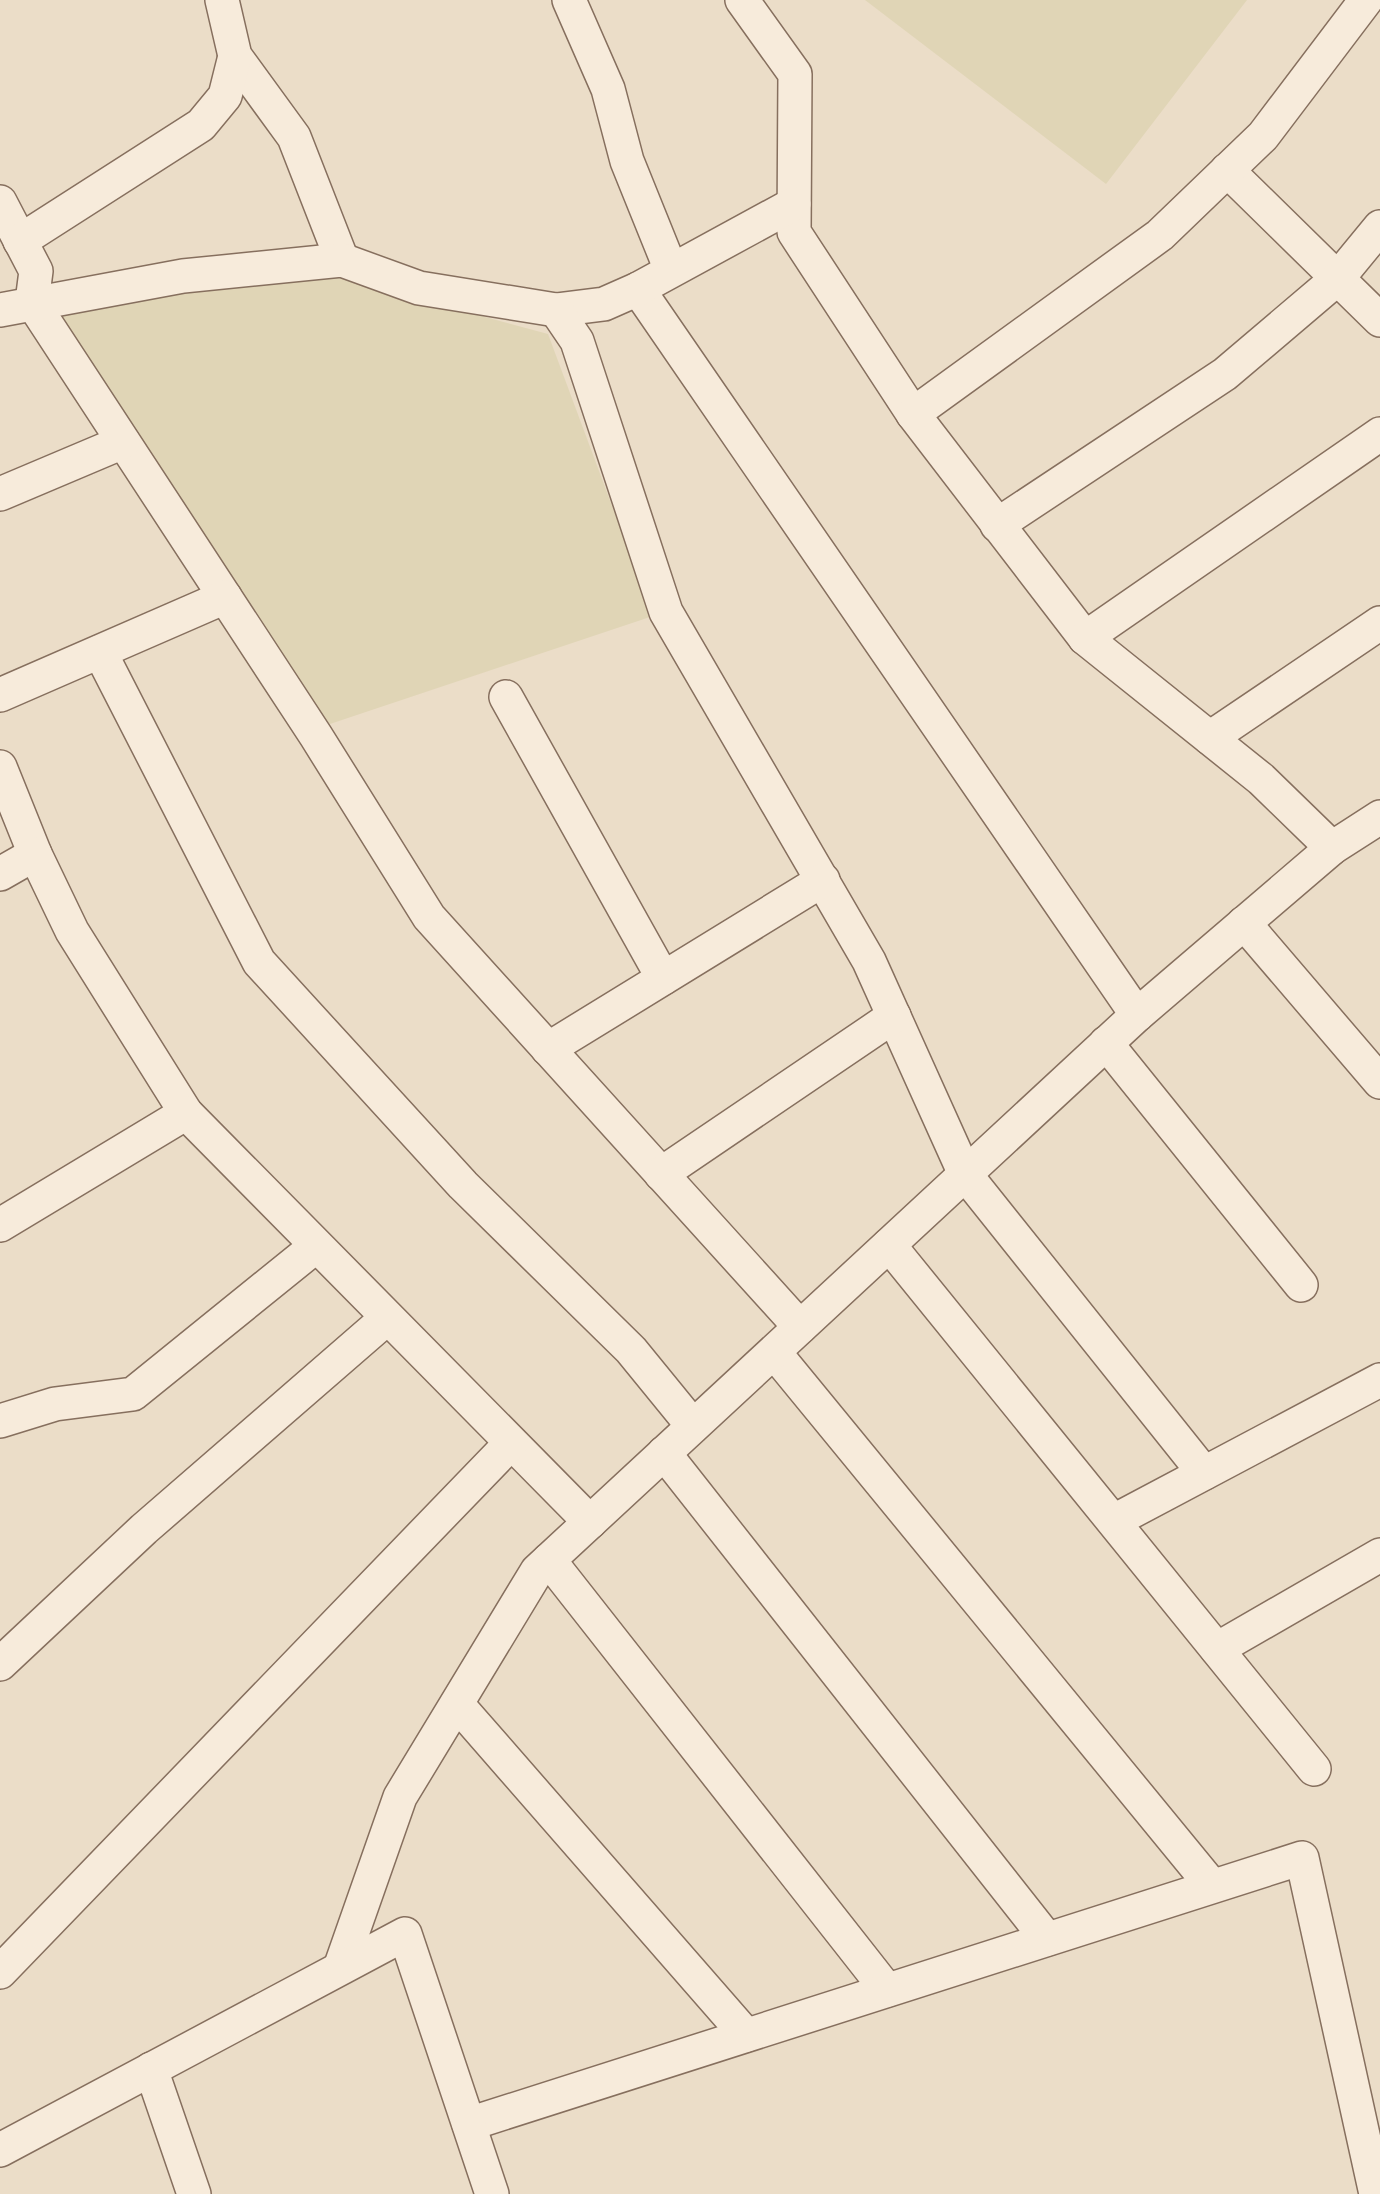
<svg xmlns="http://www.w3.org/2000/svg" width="1380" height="2194" viewBox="0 0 1380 2194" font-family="Merriweather,serif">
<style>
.farmland{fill:#e0d5b6}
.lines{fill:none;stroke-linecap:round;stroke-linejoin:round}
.minor-casing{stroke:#866f5e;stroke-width:36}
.minor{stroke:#f7ebdb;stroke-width:33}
</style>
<rect width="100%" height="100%" fill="#ebddc8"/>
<g class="farmland">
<polygon points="865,0 1247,0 1106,184"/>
<polygon points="315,271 548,334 653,616 321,727 53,317 157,290"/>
</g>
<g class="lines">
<defs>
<g id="minor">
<polyline points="222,0 235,56 294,137 342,260"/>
<polyline points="569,0 608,89 627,161 671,270"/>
<polyline points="742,0 795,74 794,232 913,414 1085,638 1261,779 1332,848"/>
<polyline points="1227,170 1380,320"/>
<polyline points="0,202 36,271 32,302 316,736 429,917 800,1327"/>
<polyline points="20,241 201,125 225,96 235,56"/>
<polyline points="638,289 1137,1015"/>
<polyline points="0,310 183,276 342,260 419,288 556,310 604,304 638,289 794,204"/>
<polyline points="556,310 577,341 666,612 869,961 965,1174 1204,1473"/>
<polyline points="913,414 1160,235 1263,136 1366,0"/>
<polyline points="0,494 123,442"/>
<polyline points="997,525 1225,374 1338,278 1380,227"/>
<polyline points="1085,638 1380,434"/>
<polyline points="100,652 259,962 463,1185 631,1350 693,1426"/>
<polyline points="0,695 225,597"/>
<polyline points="506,697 663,978"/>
<polyline points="1210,738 1380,623"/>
<polyline points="0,767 35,854 72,931 186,1113 590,1522"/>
<polyline points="0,874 35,854"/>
<polyline points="1244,923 1380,1082"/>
<polyline points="1106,1043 1301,1285"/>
<polyline points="548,1049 823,880"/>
<polyline points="661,1174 894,1016"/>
<polyline points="0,1225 186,1113"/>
<polyline points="889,1245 1314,1769"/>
<polyline points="774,1352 1212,1886"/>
<polyline points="0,1421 55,1404 133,1394 316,1246"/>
<polyline points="664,1453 1047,1939"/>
<polyline points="1114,1521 1380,1380"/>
<polyline points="549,1560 887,1990"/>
<polyline points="1217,1649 1380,1555"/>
<polyline points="0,1664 144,1529 387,1318"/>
<polyline points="457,1704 746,2035"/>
<polyline points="340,1968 400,1797 537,1571 1137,1015 1332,848 1380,817"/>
<polyline points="0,1972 511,1443"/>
<polyline points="151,2069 194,2194"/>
<polyline points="469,2124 1302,1858 1376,2194"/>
<polyline points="0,2150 405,1934 492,2194"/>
</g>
</defs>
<use href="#minor" class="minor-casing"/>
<use href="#minor" class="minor"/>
</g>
</svg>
